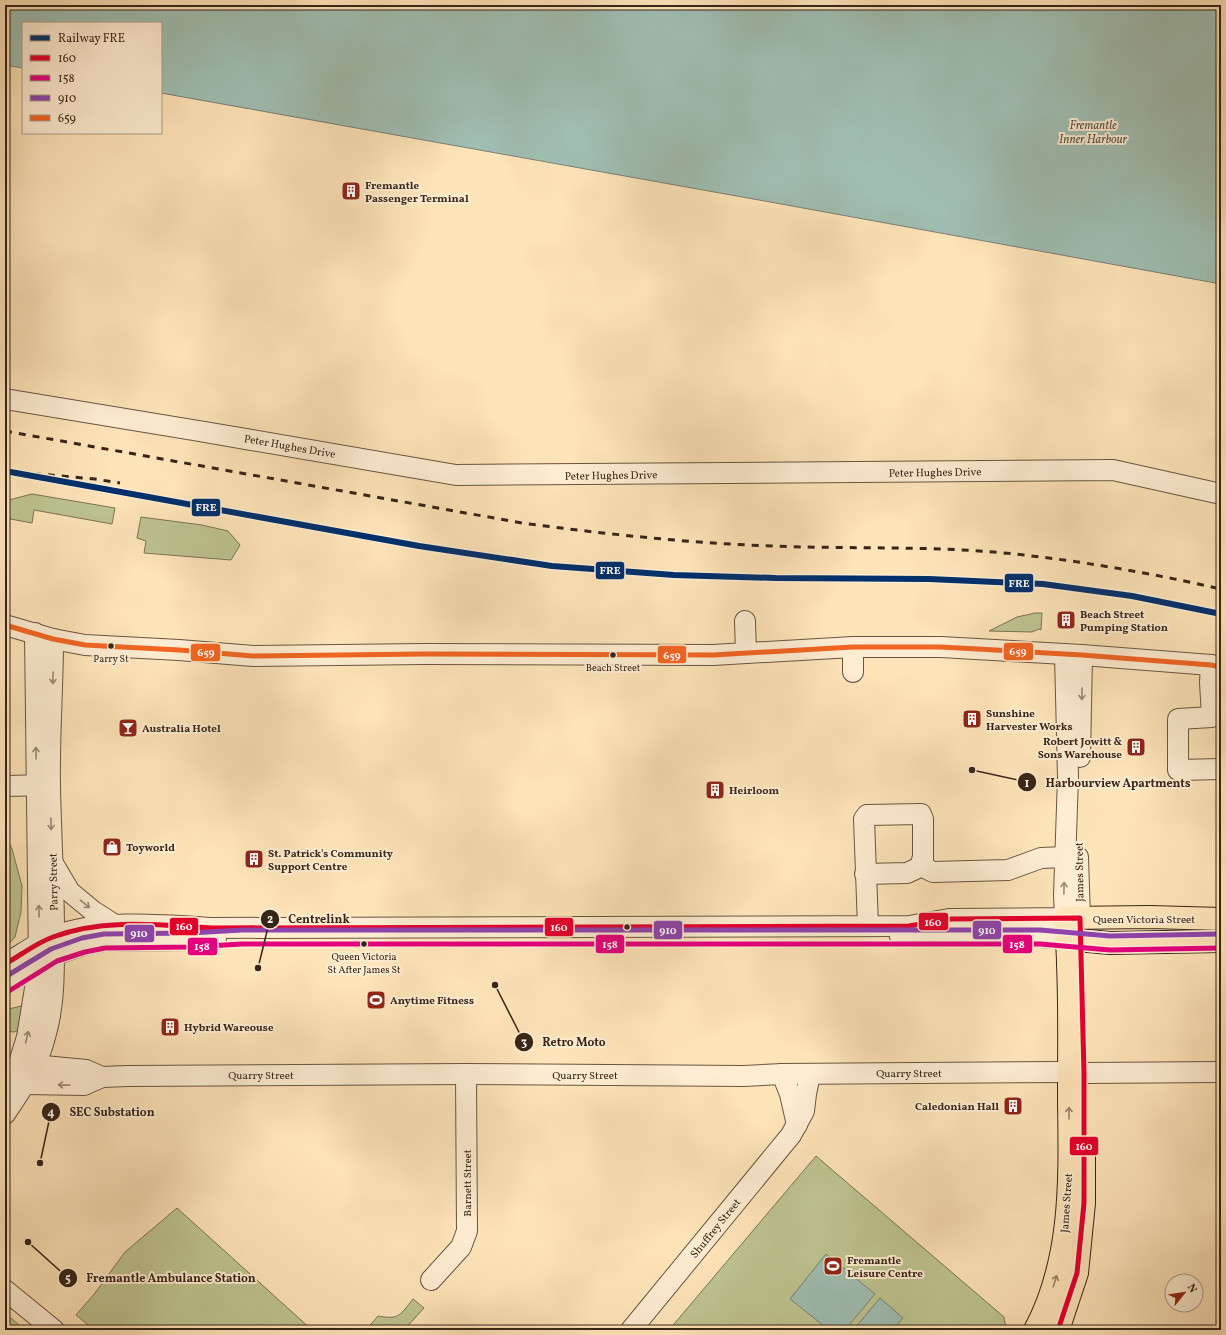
<svg xmlns="http://www.w3.org/2000/svg" width="1226" height="1335" viewBox="0 0 1226 1335" font-family="Vollkorn,serif">
<style>
.green{fill:#bec490;stroke:#7a7454}
.water{fill:#a0beb2;stroke:#768174}
.lines{fill:none;stroke-linecap:round;stroke-linejoin:round}
.minor-casing{stroke:#695540;stroke-width:22}
.major-casing{stroke:#372518;stroke-width:24}
.minor{stroke:#feedd2;stroke-width:20}
.major{stroke:#fee4b9;stroke-width:22}
.rail{stroke:#372518;stroke-width:3;stroke-dasharray:7 7;stroke-linecap:butt}
.bus-1-casing{stroke:#feedd2;stroke-width:8}
.bus-2-casing{stroke:#feedd2;stroke-width:8}
.bus-3-casing{stroke:#feedd2;stroke-width:8}
.bus-4-casing{stroke:#feedd2;stroke-width:8}
.bus-1{stroke:#e4002b;stroke-width:5}
.bus-2{stroke:#e5007d;stroke-width:5}
.bus-3{stroke:#8e44ad;stroke-width:5}
.bus-4{stroke:#f26522;stroke-width:5}
.rail-1-casing{stroke:#feedd2;stroke-width:9}
.rail-1{stroke:#002f6c;stroke-width:6}
.oneway{stroke:#9a8975}
.oneway2{stroke:#9a8468}
.bus-dot{fill:#372518;stroke:#feedd2;stroke-width:1.5}
.labels{text-anchor:middle;stroke-width:4;stroke-linejoin:round;paint-order:stroke}
.bus-label{font-size:10px;fill:#372518;stroke:#feedd2}
.poi-label{font-size:11px;font-weight:bold;fill:#372518;stroke:#feedd2;text-anchor:start}
.street-label{font-size:11px;fill:#372518;stroke:#feedd2}
.water-label{font-size:12px;font-style:italic;fill:#565346;stroke:#feedd2}
.leader{fill:none;stroke:#372518;stroke-width:1.5}
.callout-dot{fill:#372518;stroke:#feedd2;stroke-width:1.5}
.mark-label{font-size:12px;text-anchor:middle;font-weight:bold;fill:#fff}
.callout-label{font-size:12px;text-anchor:middle;font-weight:bold;fill:#372518;stroke:#feedd2;stroke-width:4;stroke-linejoin:round;paint-order:stroke}
.line-badge{stroke:#feedd2;stroke-width:1.5}
.badge-label{font-size:11px;text-anchor:middle;font-weight:bold;fill:#fff}
</style>
<rect width="100%" height="100%" fill="#fee4b9"/>
<filter id="stains"><feTurbulence type="fractalNoise" baseFrequency=".005" numOctaves="4"/><feColorMatrix values="0 0 0 0 .2 0 0 0 0 .09 0 0 0 0 .02 0 0 0 .5 -.17"/></filter>
<radialGradient id="worn" r=".72"><stop offset=".6" stop-color="#630" stop-opacity="0"/><stop offset="1" stop-color="#630" stop-opacity=".3"/></radialGradient>
<g class="green">
<polygon points="32,494 115,508 112,524 34,510 32,523 5,518 5,501"/>
<polygon points="141,517 202,525 228,531 240,545 231,560 144,553 146,541 137,538"/>
<polygon points="1035,613 1042,613 1041,630 1039,629 1032,632 989,631 1017,617"/>
<polygon points="5,834 12,849 22,886 21,912 15,937 5,948"/>
<polygon points="21,1006 26,1011 19,1030 14,1032 5,1031 5,1010"/>
<polygon points="816,1156 1004,1317 1006,1330 669,1330"/>
<polygon points="177,1208 312,1330 94,1330 76,1315 95,1293 125,1252"/>
<path d="M413 1299 424 1308 404 1330H366L378 1316C400 1320 400 1315 413 1299Z"/>
<polygon points="5,1313 25,1330 5,1330"/>
</g>
<g class="water">
<polygon points="5,5 1221,5 1221,284 759,200 161,93 161,23 23,23 23,68 5,65"/>
<polygon points="826,1254 875,1294 845,1330 829,1330 790,1299"/>
<polygon points="880,1298 903,1318 892,1330 857,1330 855,1328"/>
</g>
<g class="lines">
<defs>
<g id="minor">
<polyline points="5,399 199,431 456,475 1113,470 1221,494"/>
<polyline points="745,621 746,653"/>
<polyline points="5,625 53,639 85,645 179,650 253,656 424,654 713,655 853,647 941,647 1082,655 1211,665 1221,667"/>
<polyline points="853,647 853,672"/>
<polyline points="1211,665 1210,682 1212,717 1178,719 1178,770 1221,769"/>
<polyline points="1080,757 1082,655"/>
<polyline points="5,786 50,785"/>
<polyline points="1078,857 1080,918"/>
<polyline points="54,865 70,892 93,911 115,925"/>
<polyline points="865,874 907,873 920,867 922,860"/>
<polyline points="868,926 864,819 867,815 921,814 923,819 923,863 927,869 933,872 1008,870 1041,858 1065,857"/>
<polyline points="900,937 1040,937 1066,939"/>
<path d="M5 964C21 955 38 942 55 936 101 919 164 925 212 928L909 926 949 919 1065 918 1064 895 1068 777 1065 654"/>
<polyline points="5,985 54,955 83,945 104,941 190,940 216,939"/>
<polyline points="23,1064 86,1070 102,1077"/>
<polyline points="1084,1073 1221,1072"/>
<polyline points="782,1074 790,1094 797,1125"/>
<polyline points="7,1081 25,1084 84,1085 102,1077 128,1076 466,1074 744,1076 782,1074 1069,1072"/>
<polyline points="5,1085 19,1063 27,1037 39,964 35,633"/>
<path d="M5 1114C22 1089 38 1065 45 1037 55 1004 54 968 54 934 54 885 51 836 50 787 49 737 53 688 53 639"/>
<polyline points="431,1280 461,1247 467,1231 466,1074"/>
<polyline points="5,1290 54,1330"/>
<polyline points="631,1330 791,1135 804,1111 806,1094 810,1074"/>
</g>
<g id="major">
<polyline points="1066,939 1110,943 1221,941"/>
<path d="M1035 1330C1073 1259 1070 1177 1069 1100 1069 1054 1070 1009 1068 964 1068 948 1066 933 1065 918L1150 917 1221 919"/>
<polyline points="1058,1330 1077,1273 1084,1203 1084,1147"/>
</g>
</defs>
<use href="#minor" class="minor-casing"/>
<use href="#major" class="major-casing"/>
<use href="#minor" class="minor"/>
<use href="#major" class="major"/>
<g class="rail">
<path d="M5 431 522 523C605 534 688 543 772 546 846 549 920 546 994 552 1071 559 1146 572 1221 589"/>
<polyline points="6,471 95,479 120,483"/>
</g>
<defs>
<path id="bus-1" d="M5 964C21 955 36 943 53 937 103 918 160 925 212 928L909 926 949 919 1080 918 1084 1073V1203L1077 1273 1058 1330"/>
<polyline id="bus-2" points="9,991 57,961 85,952 105,948 190,947 242,944 1040,944 1110,950 1221,948"/>
<polyline id="bus-3" points="5,977 51,949 82,938 104,934 190,933 242,930 1040,930 1110,936 1221,934"/>
<polyline id="bus-4" points="5,625 53,639 85,645 179,650 253,656 424,654 713,655 853,647 941,647 1082,655 1211,665 1221,667"/>
</defs>
<use href="#bus-1" class="bus-1-casing"/>
<use href="#bus-2" class="bus-2-casing"/>
<use href="#bus-3" class="bus-3-casing"/>
<use href="#bus-4" class="bus-4-casing"/>
<use href="#bus-1" class="bus-1"/>
<use href="#bus-2" class="bus-2"/>
<use href="#bus-3" class="bus-3"/>
<use href="#bus-4" class="bus-4"/>
<defs>
<polyline id="rail-1" points="5,471 419,546 552,566 674,575 776,578 929,579 1043,584 1132,596 1221,614"/>
</defs>
<use href="#rail-1" class="rail-1-casing"/>
<use href="#rail-1" class="rail-1"/>
</g>
<defs><path id="oneway-shaft" d="M-6 0H5M1.5-3L5.5 0L1.5 3" fill="none" stroke-width="1.6" stroke-linecap="round" stroke-linejoin="round"/></defs>
<g class="oneway">
<use href="#oneway-shaft" transform="translate(53 678) rotate(91)"/>
<use href="#oneway-shaft" transform="translate(1082 694) rotate(91)"/>
<use href="#oneway-shaft" transform="translate(36 753) rotate(-91)"/>
<use href="#oneway-shaft" transform="translate(51 824) rotate(88)"/>
<use href="#oneway-shaft" transform="translate(1064 888) rotate(-89)"/>
<use href="#oneway-shaft" transform="translate(85 904) rotate(39)"/>
<use href="#oneway-shaft" transform="translate(39 911) rotate(-91)"/>
<use href="#oneway-shaft" transform="translate(27 1037) rotate(-76)"/>
<use href="#oneway-shaft" transform="translate(64 1085) rotate(-179)"/>
</g>
<g class="oneway2">
<use href="#oneway-shaft" transform="translate(1069 1113) rotate(-90)"/>
<use href="#oneway-shaft" transform="translate(1055 1281) rotate(-73)"/>
</g>
<defs>
<symbol id="building-square" viewBox="-11 -11 22 22"><rect x="-9" y="-9" width="18" height="18" rx="4" fill="#8f2418" stroke="#feedd2"/><path d="M-4-6H4V6H1V3H-1V6H-4ZM-2.5-4.3h1.7v1.8h-1.7ZM.8-4.3h1.7v1.8H.8ZM-2.5-1h1.7V.8h-1.7ZM.8-1h1.7V.8H.8Z" fill="#fff"/></symbol>
<symbol id="bar-square" viewBox="-11 -11 22 22"><rect x="-9" y="-9" width="18" height="18" rx="4" fill="#8f2418" stroke="#feedd2"/><path d="M-6-5H6L.8 .8V4.5H3.5V6h-7V4.5H-.8V.8Z" fill="#fff"/></symbol>
<symbol id="shop-square" viewBox="-11 -11 22 22"><rect x="-9" y="-9" width="18" height="18" rx="4" fill="#8f2418" stroke="#feedd2"/><path d="M-5-2.5h2.3a2.7 3.5 0 0 1 5.4 0H5L5.5 6h-11ZM-1.5-2.5h3a1.5 2.3 0 0 0-3 0Z" fill="#fff"/></symbol>
<symbol id="stadium-square" viewBox="-11 -11 22 22"><rect x="-9" y="-9" width="18" height="18" rx="4" fill="#8f2418" stroke="#feedd2"/><path d="M0-5a6.5 5 0 1 0 0 10a6.5 5 0 1 0 0-10ZM-3.5-1.8h7v3.6h-7Z" fill="#fff"/></symbol>
</defs>
<g fill-rule="evenodd">
<use href="#building-square" x="340" y="180" width="22" height="22"/>
<use href="#building-square" x="1055" y="609" width="22" height="22"/>
<use href="#building-square" x="961" y="708" width="22" height="22"/>
<use href="#bar-square" x="117" y="717" width="22" height="22"/>
<use href="#building-square" x="1125" y="736" width="22" height="22"/>
<use href="#building-square" x="704" y="779" width="22" height="22"/>
<use href="#shop-square" x="101" y="836" width="22" height="22"/>
<use href="#building-square" x="243" y="848" width="22" height="22"/>
<use href="#stadium-square" x="365" y="989" width="22" height="22"/>
<use href="#building-square" x="159" y="1016" width="22" height="22"/>
<use href="#building-square" x="1002" y="1095" width="22" height="22"/>
<use href="#stadium-square" x="822" y="1255" width="22" height="22"/>
</g>
<g class="bus-dot">
<circle cx="111" cy="646" r="3.5"/>
<circle cx="613" cy="655" r="3.5"/>
<circle cx="627" cy="927" r="3.5"/>
<circle cx="364" cy="944" r="3.5"/>
</g>
<g class="labels">
<g class="bus-label">
<text x="111" y="662">Parry St</text>
<text x="613" y="671">Beach Street</text>
<text x="364" y="960">Queen Victoria<tspan x="364" dy="13">St After James St</tspan></text>
</g>
<g class="poi-label">
<text x="365" y="189">Fremantle<tspan x="365" dy="13">Passenger Terminal</tspan></text>
<text x="1080" y="618">Beach Street<tspan x="1080" dy="13">Pumping Station</tspan></text>
<text x="986" y="717">Sunshine<tspan x="986" dy="13">Harvester Works</tspan></text>
<text x="142" y="732">Australia Hotel</text>
<text x="1122" y="745" text-anchor="end">Robert Jowitt &amp;<tspan x="1122" dy="13">Sons Warehouse</tspan></text>
<text x="729" y="794">Heirloom</text>
<text x="126" y="851">Toyworld</text>
<text x="268" y="857">St. Patrick's Community<tspan x="268" dy="13">Support Centre</tspan></text>
<text x="390" y="1004">Anytime Fitness</text>
<text x="184" y="1031">Hybrid Wareouse</text>
<text x="999" y="1110" text-anchor="end">Caledonian Hall</text>
<text x="847" y="1264">Fremantle<tspan x="847" dy="13">Leisure Centre</tspan></text>
</g>
<g class="street-label">
<text transform="translate(290 446) rotate(10)" y="4">Peter Hughes Drive</text>
<text transform="translate(935 472) rotate(-1)" y="4">Peter Hughes Drive</text>
<text transform="translate(611 475) rotate(-1)" y="4">Peter Hughes Drive</text>
<text transform="translate(1079 872) rotate(-91)" y="4">James Street</text>
<text transform="translate(53 882) rotate(-91)" y="4">Parry Street</text>
<text x="1144" y="923">Queen Victoria Street</text>
<text x="909" y="1077">Quarry Street</text>
<text x="261" y="1079">Quarry Street</text>
<text x="585" y="1079">Quarry Street</text>
<text transform="translate(467 1183) rotate(-90)" y="4">Barnett Street</text>
<text transform="translate(1066 1203) rotate(-86)" y="4">James Street</text>
<text transform="translate(715 1228) rotate(-51)" y="4">Shuffrey Street</text>
</g>
<g class="water-label">
<text x="1093" y="129">Fremantle<tspan x="1093" dy="14">Inner Harbour</tspan></text>
</g>
</g>
<path class="leader" d="M972 770L1027 782M258 968L270 919M495 985L524 1042M40 1163L51 1112M28 1242L68 1278"/>
<g class="callout-dot">
<circle cx="972" cy="770" r="4"/>
<circle cx="258" cy="968" r="4"/>
<circle cx="495" cy="985" r="4"/>
<circle cx="40" cy="1163" r="4"/>
<circle cx="28" cy="1242" r="4"/>
<circle cx="1027" cy="782" r="10"/>
<circle cx="270" cy="919" r="10"/>
<circle cx="524" cy="1042" r="10"/>
<circle cx="51" cy="1112" r="10"/>
<circle cx="68" cy="1278" r="10"/>
</g>
<g class="mark-label">
<text x="1027" y="787">1</text>
<text x="270" y="923">2</text>
<text x="524" y="1046">3</text>
<text x="51" y="1116">4</text>
<text x="68" y="1282">5</text>
</g>
<g class="callout-label">
<text x="1118" y="787">Harbourview Apartments</text>
<text x="319" y="923">Centrelink</text>
<text x="574" y="1046">Retro Moto</text>
<text x="112" y="1116">SEC Substation</text>
<text x="171" y="1282">Fremantle Ambulance Station</text>
</g>
<g class="line-badge">
<rect x="191" y="498" width="30" height="19" rx="4" fill="#002f6c"/>
<rect x="595" y="561" width="30" height="19" rx="4" fill="#002f6c"/>
<rect x="1004" y="573" width="30" height="20" rx="4" fill="#002f6c"/>
<rect x="1003" y="642" width="31" height="19" rx="4" fill="#f26522"/>
<rect x="190" y="643" width="31" height="19" rx="4" fill="#f26522"/>
<rect x="657" y="645" width="30" height="19" rx="4" fill="#f26522"/>
<rect x="918" y="912" width="31" height="19" rx="4" fill="#e4002b"/>
<rect x="169" y="917" width="30" height="19" rx="4" fill="#e4002b"/>
<rect x="544" y="917" width="30" height="20" rx="4" fill="#e4002b"/>
<rect x="653" y="920" width="30" height="20" rx="4" fill="#8e44ad"/>
<rect x="972" y="920" width="30" height="20" rx="4" fill="#8e44ad"/>
<rect x="124" y="924" width="31" height="19" rx="4" fill="#8e44ad"/>
<rect x="595" y="934" width="30" height="20" rx="4" fill="#e5007d"/>
<rect x="1002" y="934" width="31" height="20" rx="4" fill="#e5007d"/>
<rect x="187" y="937" width="31" height="19" rx="4" fill="#e5007d"/>
<rect x="1069" y="1136" width="30" height="20" rx="4" fill="#e4002b"/>
</g>
<g class="badge-label">
<text x="206" y="511">FRE</text>
<text x="610" y="574">FRE</text>
<text x="1019" y="587">FRE</text>
<text x="1018" y="655">659</text>
<text x="206" y="656">659</text>
<text x="672" y="659">659</text>
<text x="933" y="926">160</text>
<text x="184" y="930">160</text>
<text x="559" y="931">160</text>
<text x="668" y="934">910</text>
<text x="987" y="934">910</text>
<text x="139" y="937">910</text>
<text x="610" y="948">158</text>
<text x="1017" y="948">158</text>
<text x="202" y="950">158</text>
<text x="1084" y="1150">160</text>
</g>
<rect width="1226" height="1335" fill="none" stroke="#fee4b9" stroke-width="20"/>
<rect x="6" y="6" width="1214" height="1323" fill="none" stroke="#372518" stroke-width="2"/>
<rect x="10" y="10" width="1206" height="1315" fill="none" stroke="#372518"/>
<rect x="22" y="22" width="140" height="112" fill="#feedd2" stroke="#ae9d88"/>
<rect x="30" y="35" width="20" height="6" fill="#002f6c" stroke="#ae9d88"/>
<text x="58" y="42" font-size="12" fill="#372518">Railway FRE</text>
<rect x="30" y="55" width="20" height="6" fill="#e4002b" stroke="#ae9d88"/>
<text x="58" y="62" font-size="12" fill="#372518">160</text>
<rect x="30" y="75" width="20" height="6" fill="#e5007d" stroke="#ae9d88"/>
<text x="58" y="82" font-size="12" fill="#372518">158</text>
<rect x="30" y="95" width="20" height="6" fill="#8e44ad" stroke="#ae9d88"/>
<text x="58" y="102" font-size="12" fill="#372518">910</text>
<rect x="30" y="115" width="20" height="6" fill="#f26522" stroke="#ae9d88"/>
<text x="58" y="122" font-size="12" fill="#372518">659</text>
<g transform="translate(1184 1293) rotate(60)"><circle r="19" fill="#feedd2" stroke="#ae9d88"/>
<path d="M0-3L7 15L0 10L-7 15Z" fill="#8f2418"/>
<text y="-6" font-size="11" font-weight="bold" text-anchor="middle" fill="#372518">N</text>
</g>
<rect width="100%" height="100%" filter="url(#stains)"/>
<rect width="100%" height="100%" fill="url(#worn)"/>
</svg>
